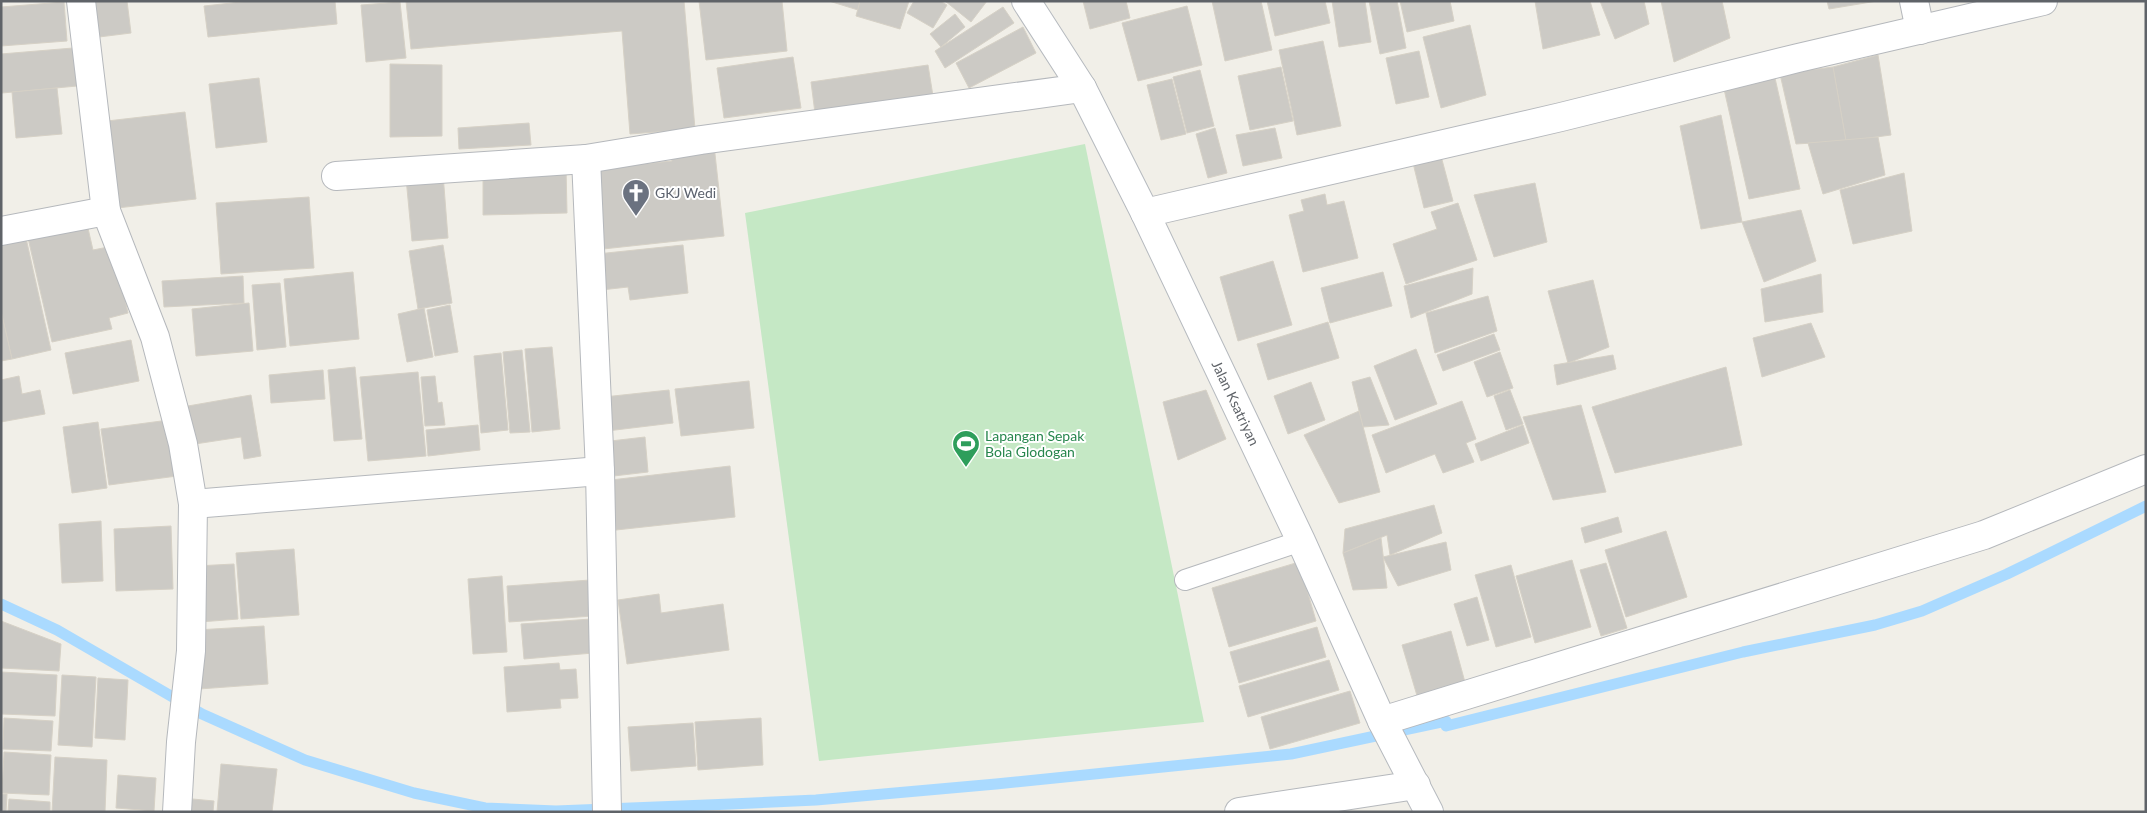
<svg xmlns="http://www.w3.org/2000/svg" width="2147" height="813" viewBox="0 0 2147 813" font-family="Lato,sans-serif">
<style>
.green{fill:#c5e8c5}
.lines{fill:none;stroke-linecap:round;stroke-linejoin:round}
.stream{stroke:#aadaff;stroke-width:11}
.building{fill:#cccac5;stroke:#d6d1c6}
.lane-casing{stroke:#b5b8bc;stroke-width:22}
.street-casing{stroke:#b5b8bc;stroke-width:30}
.secondary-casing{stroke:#b6babf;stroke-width:30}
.lane{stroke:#fff;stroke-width:20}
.street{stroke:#fff;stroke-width:28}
.secondary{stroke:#fff;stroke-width:28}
.labels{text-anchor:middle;stroke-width:4;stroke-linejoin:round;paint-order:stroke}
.worship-label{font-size:14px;fill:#5b616d;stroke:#fff;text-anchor:start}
.street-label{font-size:14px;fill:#5f6368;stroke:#fff}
.leisure-label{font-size:14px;fill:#27864d;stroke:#fff;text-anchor:start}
</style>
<rect width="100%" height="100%" fill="#f1efe8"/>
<polygon class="green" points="1085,144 1204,722 819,761 745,213"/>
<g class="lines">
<g class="stream">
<polyline points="1,604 57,630 202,714 305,760 414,793 485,808 556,811 731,804 816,800 996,784 1291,754 1446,721"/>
<polyline points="1446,726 1743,652 1875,625 1922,611 2007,574 2146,506"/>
</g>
</g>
<g class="building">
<polygon points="87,1 127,1 131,33 91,38"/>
<polygon points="250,1 335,1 337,24 208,37 204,6"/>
<polygon points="406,1 684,1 695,129 630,134 622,31 411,49"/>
<polygon points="699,1 782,1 787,51 706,60"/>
<polygon points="829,1 860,1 858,10"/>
<polygon points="860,1 909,1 900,29 856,16"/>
<polygon points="914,1 940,1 947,5 933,28 907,13"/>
<polygon points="945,1 987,1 971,22"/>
<polygon points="1083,1 1126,1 1130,18 1090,29"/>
<polygon points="1212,1 1261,1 1272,50 1225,61"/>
<polygon points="1267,1 1325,1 1330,23 1275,36"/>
<polygon points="1332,1 1365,1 1371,42 1339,47"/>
<polygon points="1369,1 1397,1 1406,48 1380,54"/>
<polygon points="1400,1 1450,1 1454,21 1407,32"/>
<polygon points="1535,1 1590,1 1600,35 1543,49"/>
<polygon points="1600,1 1644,1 1649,24 1615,39"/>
<polygon points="1661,1 1722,1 1730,38 1674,62"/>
<polygon points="1827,1 1877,1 1829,9"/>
<polygon points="64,2 67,41 1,46 1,7"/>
<polygon points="400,2 406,58 366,62 361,5"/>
<polygon points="1187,6 1202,65 1138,81 1122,23"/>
<polygon points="1003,7 1014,23 945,68 935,51"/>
<polygon points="955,14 965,27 941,47 930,34"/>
<polygon points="1470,25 1486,95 1441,108 1423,37"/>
<polygon points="1023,27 1036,53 969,88 956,63"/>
<polygon points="1323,41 1341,126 1297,135 1279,50"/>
<polygon points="73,48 77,86 2,93 1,54"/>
<polygon points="1419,51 1429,97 1396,104 1386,58"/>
<polygon points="1878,55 1891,135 1846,141 1833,67"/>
<polygon points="793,57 801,108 724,118 717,68"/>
<polygon points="390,64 442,65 442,136 390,137"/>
<polygon points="928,65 933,96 815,113 811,82"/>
<polygon points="1281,67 1293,121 1250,130 1238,76"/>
<polygon points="1833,67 1846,141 1796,144 1780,74"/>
<polygon points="1200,70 1214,126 1187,133 1173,77"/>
<polygon points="259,78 267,142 216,148 209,84"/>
<polygon points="1775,78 1800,189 1749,199 1724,89"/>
<polygon points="1172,79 1186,134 1161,140 1147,85"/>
<polygon points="57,88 62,134 16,138 12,92"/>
<polygon points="185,112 196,199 117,208 107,121"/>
<polygon points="1721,115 1742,222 1701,229 1680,126"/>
<polygon points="529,123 531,145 459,149 458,128"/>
<polygon points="1215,128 1227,173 1208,178 1196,134"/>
<polygon points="1275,128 1282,158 1243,166 1236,135"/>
<polygon points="1878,137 1885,175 1823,194 1808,143"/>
<polygon points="714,145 724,236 603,249 594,169 672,161 671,149"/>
<polygon points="1441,156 1453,201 1424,208 1413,163"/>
<polygon points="566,167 567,213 483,215 483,170"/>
<polygon points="1904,173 1912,231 1853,244 1840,190"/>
<polygon points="443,174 448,238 412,241 406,178"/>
<polygon points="1535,183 1547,242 1494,257 1474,195"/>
<polygon points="1325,194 1327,205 1344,201 1358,258 1303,272 1289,215 1304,211 1301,200"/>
<polygon points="309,197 314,268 221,274 216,203"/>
<polygon points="1458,203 1477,260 1406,284 1393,244 1437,229 1431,212"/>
<polygon points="1801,210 1816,261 1764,282 1742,222"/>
<polygon points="87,224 93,250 113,246 128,313 109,318 112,329 52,342 28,238"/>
<polygon points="26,238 51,350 12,359 1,311 1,244"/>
<polygon points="443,245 452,303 418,309 409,251"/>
<polygon points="683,245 688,293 630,300 628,287 601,290 597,254"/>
<polygon points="1273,261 1292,325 1238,341 1220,277"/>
<polygon points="1473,268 1472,294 1411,318 1404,286"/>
<polygon points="353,272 359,339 290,346 284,279"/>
<polygon points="1383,272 1392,306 1330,323 1321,288"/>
<polygon points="1821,274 1823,312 1765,322 1761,289"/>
<polygon points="243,276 244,303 164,307 162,281"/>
<polygon points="1593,280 1609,347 1568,363 1548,291"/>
<polygon points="280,283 286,347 257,350 252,285"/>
<polygon points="1488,296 1497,331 1435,353 1426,313"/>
<polygon points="249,303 253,351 196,356 192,309"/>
<polygon points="450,305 458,352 435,356 427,310"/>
<polygon points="424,308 433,357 407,362 398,314"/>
<polygon points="1,311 12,359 1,361"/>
<polygon points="1328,322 1339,358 1268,380 1257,344"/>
<polygon points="1811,323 1825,357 1762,377 1753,338"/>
<polygon points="1494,334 1500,350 1443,371 1437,355"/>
<polygon points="131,340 139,381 73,394 65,353"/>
<polygon points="552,347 560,429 532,432 525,349"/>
<polygon points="1416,349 1437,404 1395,420 1374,366"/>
<polygon points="522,350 530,432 510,433 503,352"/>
<polygon points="1500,352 1513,388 1487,397 1474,362"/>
<polygon points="501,353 508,430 481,433 474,356"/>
<polygon points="1613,355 1616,369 1557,385 1554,365"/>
<polygon points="355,367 362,439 334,441 328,370"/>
<polygon points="1726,367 1742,445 1615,473 1592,407"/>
<polygon points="323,370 325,399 271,403 269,375"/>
<polygon points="418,372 426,456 368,461 360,377"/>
<polygon points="19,376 22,394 40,390 45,414 1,422 1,380"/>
<polygon points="435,376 438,403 442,402 445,425 425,426 421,377"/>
<polygon points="1370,377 1389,425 1363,427 1352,382"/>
<polygon points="749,381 754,428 681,436 675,389"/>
<polygon points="1311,382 1325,420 1288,434 1274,396"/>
<polygon points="669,390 673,423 607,431 604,397"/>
<polygon points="1206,390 1226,439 1178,460 1163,402"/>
<polygon points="1510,390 1523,424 1506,430 1494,396"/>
<polygon points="251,395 261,456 244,459 241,437 195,444 188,406"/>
<polygon points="1462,401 1476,439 1466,443 1474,462 1443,473 1435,454 1386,473 1372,435"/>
<polygon points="1581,405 1606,492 1553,500 1523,417"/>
<polygon points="1359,411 1380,492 1339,503 1304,435"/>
<polygon points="169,420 177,476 109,485 101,429"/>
<polygon points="98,422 107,488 72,493 63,427"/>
<polygon points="478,425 480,450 428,456 426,430"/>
<polygon points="1523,425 1529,443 1481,461 1475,444"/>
<polygon points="645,437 648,472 605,477 602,442"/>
<polygon points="730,466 735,517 616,530 611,480"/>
<polygon points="1434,505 1442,533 1390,555 1387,535 1343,553 1345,529"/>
<polygon points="1618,517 1622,532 1585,543 1581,528"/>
<polygon points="101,521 103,581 62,583 59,524"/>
<polygon points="171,526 173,589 116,591 114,529"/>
<polygon points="1666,531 1687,597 1626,617 1605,550"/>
<polygon points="1381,538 1387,588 1353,590 1343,553"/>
<polygon points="1446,542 1451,570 1398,586 1383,557"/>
<polygon points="294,549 299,615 241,619 236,553"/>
<polygon points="1572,560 1591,627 1535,643 1516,576"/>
<polygon points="1299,562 1316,621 1229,647 1212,588"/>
<polygon points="1606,563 1627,628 1601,636 1580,570"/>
<polygon points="234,564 238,619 200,622 196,566"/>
<polygon points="1511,565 1531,637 1496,647 1475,575"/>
<polygon points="502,576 507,652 473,654 468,579"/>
<polygon points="590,580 592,616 509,622 507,586"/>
<polygon points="659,594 661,613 723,604 729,650 627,664 618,600"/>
<polygon points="1477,597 1489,640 1467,646 1454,604"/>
<polygon points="591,619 593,653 524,659 521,624"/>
<polygon points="1,621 61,644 59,671 1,668"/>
<polygon points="264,626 268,684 199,689 196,630"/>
<polygon points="1317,627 1326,657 1239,683 1230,652"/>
<polygon points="1451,631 1466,686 1418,699 1402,645"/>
<polygon points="1329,660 1339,690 1248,717 1239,686"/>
<polygon points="559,663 560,670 576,669 578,698 560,699 561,708 507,712 504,667"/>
<polygon points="1,672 57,675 55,716 1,714"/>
<polygon points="62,675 96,677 92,747 58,745"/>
<polygon points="98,678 128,680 125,740 95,738"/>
<polygon points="1350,691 1360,723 1270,749 1261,717"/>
<polygon points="4,718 53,721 51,751 3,749"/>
<polygon points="761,718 763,765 698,770 695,722"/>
<polygon points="693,723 696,766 631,771 628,727"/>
<polygon points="4,752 51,755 49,795 2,793"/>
<polygon points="55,757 107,760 105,812 52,812"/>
<polygon points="221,764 277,769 272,812 217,812"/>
<polygon points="118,775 156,778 154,811 116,808"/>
<polygon points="1,794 7,794 6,812 1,812"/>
<polygon points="182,798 214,801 213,812 181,812"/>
<polygon points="9,799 50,802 50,812 8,812"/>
</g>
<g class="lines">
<defs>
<polyline id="lane" points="1185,580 1301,541"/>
<g id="street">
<polyline points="1914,1 1920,30"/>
<polyline points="586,159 600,471 607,812"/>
<polyline points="336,176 586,159 701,140 1082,88"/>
<polyline points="106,211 155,337 183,444 193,504 191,651 181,742 177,812"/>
<polyline points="1145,213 1561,117 1798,58 2043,1"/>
<polyline points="1,231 106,211 81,1"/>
<polyline points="193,504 600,471"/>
<polyline points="1382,721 1984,535 2146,469"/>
<polyline points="1239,812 1416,785"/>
</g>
<g id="secondary">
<path id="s1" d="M1026 1 1082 88 1145 213 1301 541 1382 721 1429 812"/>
</g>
</defs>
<use href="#lane" class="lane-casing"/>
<use href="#street" class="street-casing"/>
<use href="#secondary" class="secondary-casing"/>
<use href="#lane" class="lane"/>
<use href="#street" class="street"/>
<use href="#secondary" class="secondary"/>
</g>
<defs>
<symbol id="church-pin" viewBox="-11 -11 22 30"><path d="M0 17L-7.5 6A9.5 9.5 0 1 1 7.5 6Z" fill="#6b7280" stroke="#fff"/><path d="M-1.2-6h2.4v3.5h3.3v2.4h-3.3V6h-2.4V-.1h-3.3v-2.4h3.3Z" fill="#fff"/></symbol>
<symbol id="stadium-pin" viewBox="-11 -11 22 30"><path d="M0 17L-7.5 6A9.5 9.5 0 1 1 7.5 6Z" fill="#2e9e5b" stroke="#fff"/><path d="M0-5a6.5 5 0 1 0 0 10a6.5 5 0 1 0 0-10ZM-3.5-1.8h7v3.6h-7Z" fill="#fff"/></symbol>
</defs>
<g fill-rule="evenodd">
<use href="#church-pin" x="620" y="177" width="32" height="43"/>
<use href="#stadium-pin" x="950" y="428" width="32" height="43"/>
</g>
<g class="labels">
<g class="worship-label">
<text x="655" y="198">GKJ Wedi</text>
</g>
<g class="street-label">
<text dy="5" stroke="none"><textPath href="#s1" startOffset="454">Jalan Ksatriyan</textPath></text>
</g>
<g class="leisure-label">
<text x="985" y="441">Lapangan Sepak<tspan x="985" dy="16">Bola Glodogan</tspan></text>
</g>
</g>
<rect width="2147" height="813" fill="none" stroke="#5f6368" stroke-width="5"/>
</svg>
